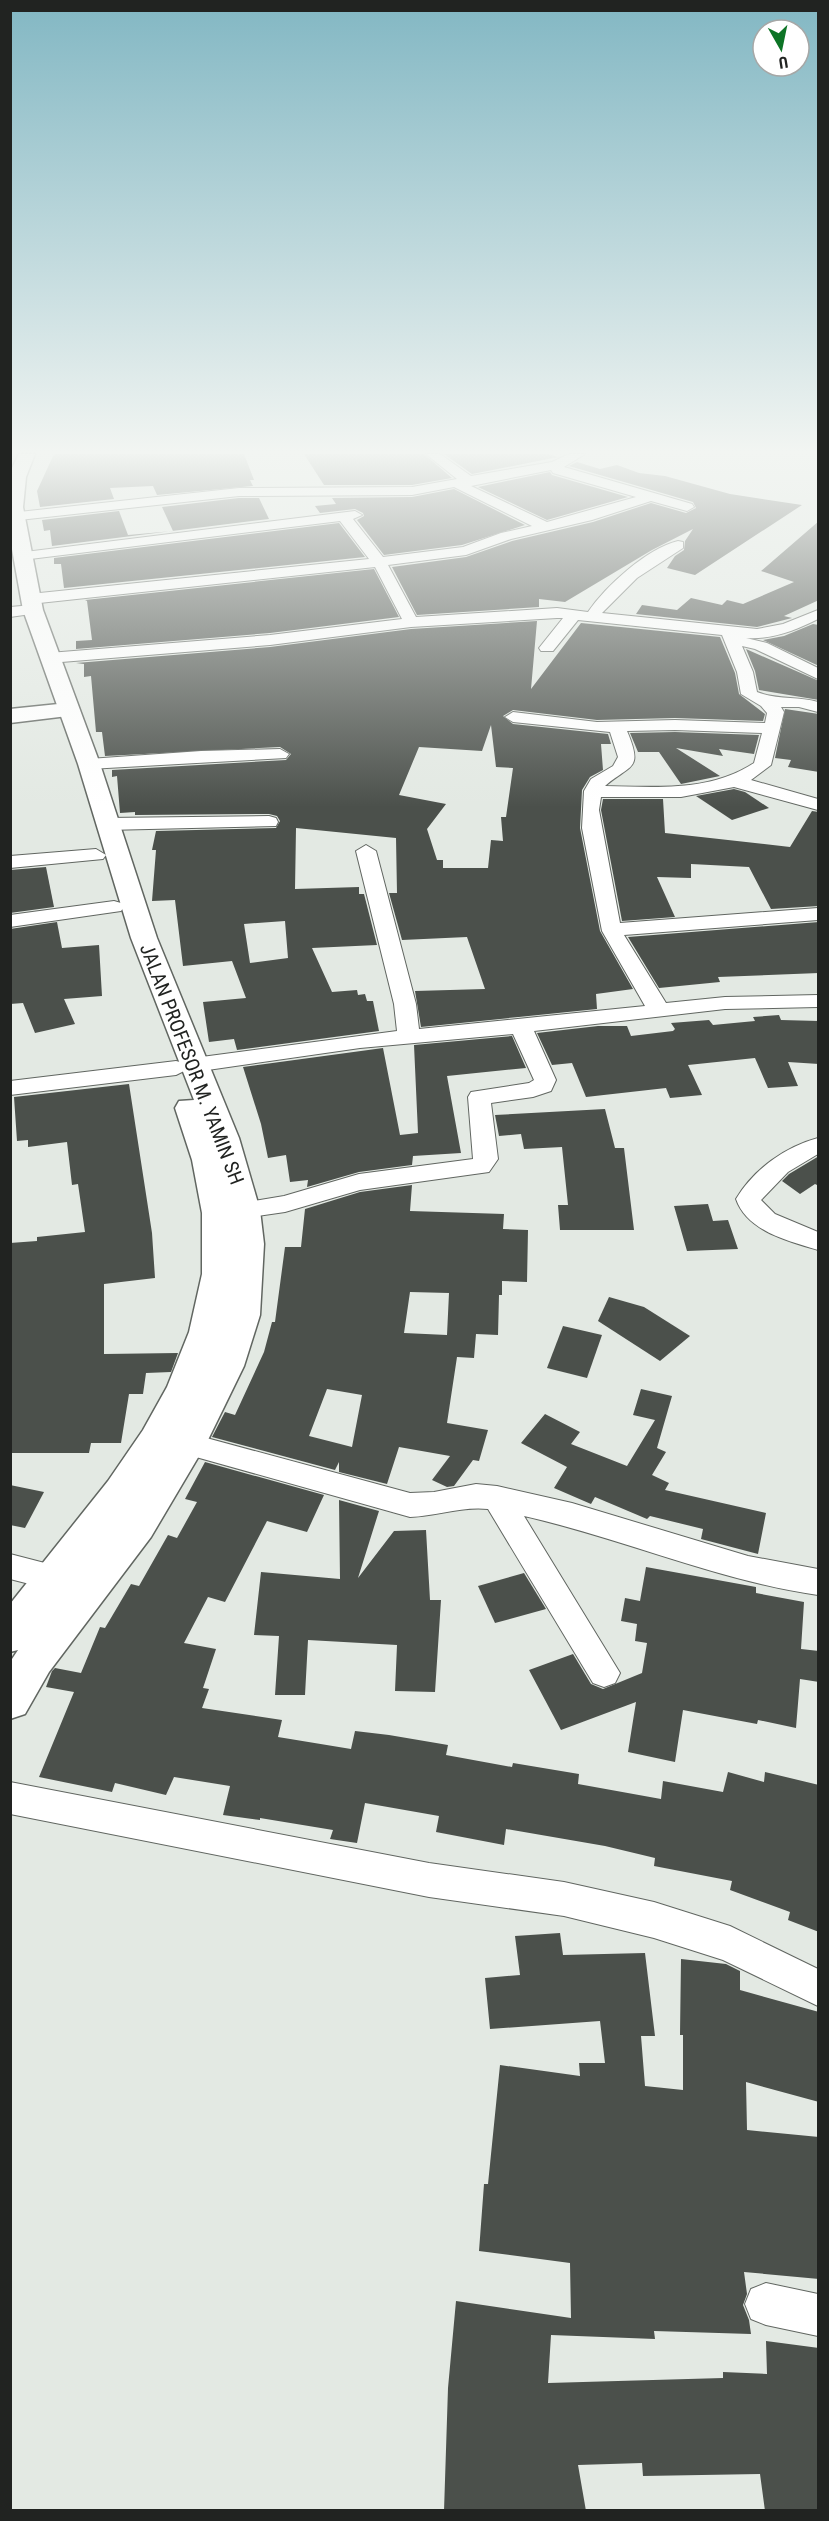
<svg xmlns="http://www.w3.org/2000/svg" width="829" height="2521" viewBox="0 0 829 2521" font-family="'Roboto Condensed',sans-serif">
<style>
.building{fill:#4b504b;fill-rule:evenodd}
.lines{fill:none;stroke-linecap:round;stroke-linejoin:round}
.minor-casing{stroke:#616661;stroke-width:2}
.secondary-casing{stroke:#616661;stroke-width:3}
.trunk-casing{stroke:#616661;stroke-width:3}
.minor{fill:#fff;fill-rule:evenodd}
.secondary{fill:#fff;fill-rule:evenodd}
.trunk{fill:#fff;fill-rule:evenodd}
.labels{text-anchor:middle;stroke-width:6;stroke-linejoin:round;paint-order:stroke}
.street-label{font-size:20px;fill:#212321;stroke:#fff}
</style>
<rect width="100%" height="100%" fill="#e3e9e3"/>
<g class="building">
<polygon points="54,454 244,454 254,480 250,480 253,486 157,495 153,486 110,488 114,499 40,507 37,491"/>
<polygon points="304,454 424,454 452,478 412,485 324,485"/>
<polygon points="444,454 548,454 558,457 472,474"/>
<polygon points="577,462 600,469 617,465 639,473 665,476 730,494 802,505 695,575 667,568 675,556 684,550 685,541 693,529 652,550 565,602 539,599 539,607 417,615 392,567 466,557 512,541 593,522 651,503 686,513 696,508 693,502 569,466"/>
<polygon points="550,472 552,475 628,497 547,520 478,487"/>
<polygon points="454,489 525,525 462,545 384,555 357,520 364,516 363,513 355,509 320,513 315,506 336,504 332,498 412,497"/>
<polygon points="239,498 259,498 269,519 52,546 50,530 44,531 42,520 119,511 128,535 173,531 162,507"/>
<polygon points="819,521 819,600 784,616 792,618 757,627 636,614 642,605 677,610 691,598 722,605 727,600 743,604 794,582 761,571"/>
<polygon points="339,523 365,557 64,588 61,564 54,564 54,558"/>
<polygon points="374,569 399,617 270,633 76,649 76,641 92,640 87,601 85,600"/>
<path d="M537 621 531 689 581 623 720 637 735 673 739 694 765 714 763 721 675 718 597 720 513 710 503 716 513 724 608 734 611 744H601L603 770 590 777 582 790 580 828 600 931 633 989 596 994 597 1009 421 1027 415 991 485 989 467 937 402 940 389 893H397L396 838 296 828 295 889 359 887V894H364L377 945 312 948 332 992 357 990 358 995 365 994 367 1001H373L379 1031 237 1050 234 1039 209 1042 203 1002 246 998 232 961 183 966 175 900 152 901 156 850H152L156 831 276 828 280 821 277 816 269 814 135 815V812L120 813 117 776 112 777V770L286 760 291 754 280 747 105 756 102 732H96L91 676 84 677V664L76 663 270 647 411 629ZM491 725 496 767 513 768 506 817H501L503 841 491 840 488 868H443V860H437L427 829 446 804 399 795 419 747 482 751ZM285 921 288 958 250 963 244 924Z"/>
<polygon points="813,624 819,625 819,666 763,640 784,636"/>
<polygon points="746,649 819,681 819,700 759,690 755,671"/>
<polygon points="785,709 819,714 819,772 788,767 791,760 775,758"/>
<polygon points="675,732 759,735 754,754 719,749 723,756 676,748 720,776 681,784 659,752 638,752 630,733"/>
<polygon points="734,789 745,792 769,808 732,820 696,796"/>
<polygon points="603,799 663,799 665,833 790,847 812,811 819,812 819,906 771,909 749,867 691,864 691,878 657,877 675,917 622,921 601,810"/>
<polygon points="46,867 54,907 10,913 10,870"/>
<polygon points="57,922 62,948 99,945 102,996 64,999 75,1024 35,1033 23,1003 10,1004 10,929"/>
<polygon points="819,922 819,973 718,977 720,982 659,988 628,937"/>
<polygon points="779,1015 781,1020 819,1021 819,1064 788,1062 798,1086 768,1088 755,1058 688,1065 702,1095 670,1098 666,1088 586,1097 572,1063 552,1065 537,1033 598,1026 627,1026 631,1036 673,1031 675,1029 671,1023 709,1020 713,1025 755,1021 753,1017"/>
<polygon points="512,1036 526,1068 447,1076 461,1153 413,1156 412,1165 359,1172 307,1187 308,1180 290,1182 286,1155 268,1158 261,1124 243,1067 383,1048 400,1135 418,1133 414,1045"/>
<polygon points="129,1084 152,1233 155,1278 104,1284 104,1354 178,1353 171,1372 146,1373 143,1394 129,1394 121,1443 91,1443 89,1453 10,1453 10,1243 37,1241 37,1237 85,1232 78,1184 72,1185 67,1142 28,1147 28,1140 17,1141 14,1097"/>
<polygon points="605,1109 615,1148 624,1148 634,1230 560,1230 558,1205 568,1205 562,1147 524,1149 521,1134 499,1136 495,1115"/>
<polygon points="819,1156 819,1186 815,1184 800,1194 782,1181 789,1174"/>
<path d="M412 1185 410 1211 504 1214 503 1229 528 1230 527 1282 502 1281V1295H499L498 1335 476 1334 474 1358 457 1357 447 1423 488 1430 479 1461 473 1460 454 1486 447 1487 432 1480 450 1456 399 1447 387 1484 339 1472V1462L335 1470 212 1437 225 1412 235 1415 264 1352 272 1322H275L285 1247H301L305 1209 360 1192ZM410 1292 449 1293 447 1335 404 1333ZM327 1389 362 1395 352 1447 309 1436Z"/>
<polygon points="708,1204 713,1221 728,1220 738,1249 687,1251 674,1206"/>
<polygon points="609,1297 644,1307 690,1336 660,1361 598,1321"/>
<polygon points="563,1326 602,1335 587,1378 547,1368"/>
<polygon points="641,1389 672,1396 657,1448 666,1452 652,1475 669,1483 665,1490 766,1513 758,1554 701,1539 703,1529 650,1516 647,1519 595,1497 591,1504 554,1488 567,1467 521,1443 545,1414 580,1432 571,1444 627,1466 655,1420 633,1415"/>
<polygon points="205,1462 324,1495 307,1532 267,1521 225,1602 208,1597 184,1643 216,1649 203,1688 209,1689 202,1708 282,1720 278,1737 351,1749 355,1731 389,1735 448,1745 446,1755 512,1767 513,1763 579,1774 578,1784 661,1799 663,1781 723,1792 728,1772 764,1782 765,1772 819,1785 819,1932 788,1920 790,1912 730,1890 732,1881 654,1866 655,1858 605,1846 506,1829 504,1845 436,1832 439,1816 365,1803 357,1843 330,1839 333,1830 260,1818 260,1820 223,1815 230,1786 174,1777 166,1795 115,1783 112,1792 39,1777 74,1692 46,1687 52,1671 55,1668 81,1673 100,1627 105,1628 131,1584 139,1586 168,1535 177,1538 197,1502 185,1499"/>
<polygon points="10,1485 44,1492 25,1528 10,1525"/>
<polygon points="339,1500 379,1511 358,1578 394,1531 426,1530 430,1600 441,1600 435,1692 395,1691 397,1645 308,1640 305,1695 275,1695 279,1636 254,1635 261,1572 340,1579"/>
<polygon points="646,1567 756,1587 756,1593 804,1602 801,1649 819,1651 819,1682 800,1679 796,1728 758,1720 757,1724 683,1710 675,1762 628,1752 636,1702 561,1730 529,1670 573,1654 591,1684 603,1689 642,1673 647,1643 635,1641 637,1624 621,1621 625,1598 640,1601"/>
<polygon points="524,1573 546,1609 495,1623 478,1586"/>
<polygon points="560,1933 563,1955 645,1953 655,2036 641,2036 645,2086 683,2090 683,2035 680,2035 681,1959 726,1964 740,1971 740,1990 819,2012 819,2102 746,2082 747,2130 819,2137 819,2279 744,2272 747,2294 743,2305 749,2320 751,2334 654,2331 655,2339 551,2335 548,2383 723,2378 723,2372 767,2374 766,2341 819,2348 819,2511 765,2511 760,2474 643,2476 642,2463 578,2465 586,2511 444,2511 448,2388 456,2301 571,2318 570,2263 479,2251 484,2184 488,2184 500,2065 580,2076 579,2063 605,2063 600,2021 490,2029 485,1978 520,1975 515,1936"/>
</g>
<g class="lines">
<defs>
<g id="minor">
<path d="M426 454H440L471 476 552 462 569 454H585L564 467 692 504 694 507 687 511 651 501 592 520 511 539 466 555 388 565 416 617 557 608 588 612C606 586 646 549 678 541L683 542V548L637 578 602 613 757 629 783 624 818 610V619C796 630 772 640 746 638L767 643 818 668V679L755 649 742 646 753 672 757 692C777 700 798 696 818 702V712L799 707H781L784 712 771 765 751 780 818 799V810L734 787 681 797H601L599 810 620 923 818 908V920L624 935 666 1003 725 997 818 995V1007L725 1009 534 1031 556 1080 551 1091 533 1097 491 1103 498 1159 489 1172 360 1190 285 1212 244 1218 235 1216 232 1210 235 1204 284 1196 359 1174 473 1159 468 1097 471 1092 529 1083 534 1080 513 1034 360 1048 194 1072 186 1070 176 1075 10 1095V1081L176 1061 184 1063 194 1058 397 1031 394 1004 356 851 366 845 376 851 416 1004 419 1029 645 1006 602 931 582 828 584 791 591 779 613 766 618 757 610 732 513 722 505 717 513 712 597 722 675 720 765 723 767 713 761 706 741 694 737 672 722 635 578 620 553 651H541L539 648 563 618H557L411 627 270 645 49 663 41 658 49 653 270 635 402 619 375 567 30 604 22 599 30 594 369 559 340 521 22 560 15 556 17 553 355 511 362 515 353 519 383 557 463 547 501 533 532 526 454 487 412 495 239 496 10 521V513L239 488 412 487 457 479ZM551 470 553 473 636 497 547 522 471 486ZM675 730 762 733 754 763C710 792 656 787 605 786 630 764 644 771 627 731Z"/>
<polygon points="33,605 41,610 38,613 10,617 10,607"/>
<polygon points="280,749 289,754 286,758 89,769 80,764 89,759 201,751"/>
<polygon points="269,816 276,818 278,822 276,826 106,830 97,824 106,818"/>
<polygon points="96,849 106,855 103,859 10,868 10,856"/>
<polygon points="114,901 121,903 124,907 121,911 10,927 10,915"/>
<path d="M818 1138V1154L788 1172 761 1200 775 1214 818 1232V1250C788 1241 747 1231 736 1199 754 1169 785 1147 818 1138Z"/>
<path d="M188 1433 410 1493 434 1492 476 1484 497 1486 572 1503 748 1556 818 1569V1595C718 1581 622 1538 524 1516L620 1673 615 1683 604 1687 593 1683 488 1509C463 1506 436 1516 410 1517L178 1452 174 1444 178 1436Z"/>
<polygon points="10,1554 64,1568 68,1577 64,1586 53,1590 10,1579"/>
<polygon points="10,1782 429,1863 564,1882 654,1902 730,1926 818,1969 818,2006 723,1960 654,1938 564,1916 429,1897 10,1814"/>
<polygon points="766,2283 818,2294 818,2336 766,2325 751,2319 745,2304 751,2289"/>
</g>
<polygon id="secondary" points="68,703 76,705 79,710 76,715 10,723 10,709"/>
<polygon id="trunk" points="19,454 35,454 26,477 23,507 43,610 100,764 157,938 239,1138 260,1210 264,1244 260,1315 244,1366 206,1444 151,1537 49,1672 25,1714 10,1719 10,1662 18,1650 10,1652 10,1604 108,1481 143,1430 167,1387 189,1332 202,1274 202,1213 192,1160 175,1108 179,1101 194,1100 131,938 78,764 23,610 10,538 10,472"/>
</defs>
<use href="#minor" class="minor-casing"/>
<use href="#secondary" class="secondary-casing"/>
<use href="#trunk" class="trunk-casing"/>
<use href="#minor" class="minor"/>
<use href="#secondary" class="secondary"/>
<use href="#trunk" class="trunk"/>
</g>
<linearGradient id="sky" x2="0" y2="1"><stop stop-color="#82b7c3"/><stop offset="0.56" stop-color="#f2f5f2"/><stop offset="1" stop-color="#f2f5f2" stop-opacity="0"/></linearGradient>
<rect width="829" height="807" fill="url(#sky)"/>
<g class="labels">
<g class="street-label">
<text transform="translate(192 1064) rotate(69)" y="7">JALAN PROFESOR M. YAMIN SH</text>
</g>
</g>
<rect width="829" height="2521" fill="none" stroke="#212321" stroke-width="24"/>
<g transform="translate(781 48) rotate(171)"><circle r="28" fill="#ffffff" stroke="#a6a7a6" stroke-width="1.5"/>
<path d="M0-4.5L10 22L0 15L-10 22Z" fill="#0d7426"/>
<text y="-9" font-size="16" font-weight="bold" text-anchor="middle" fill="#212321">U</text>
</g>
</svg>
